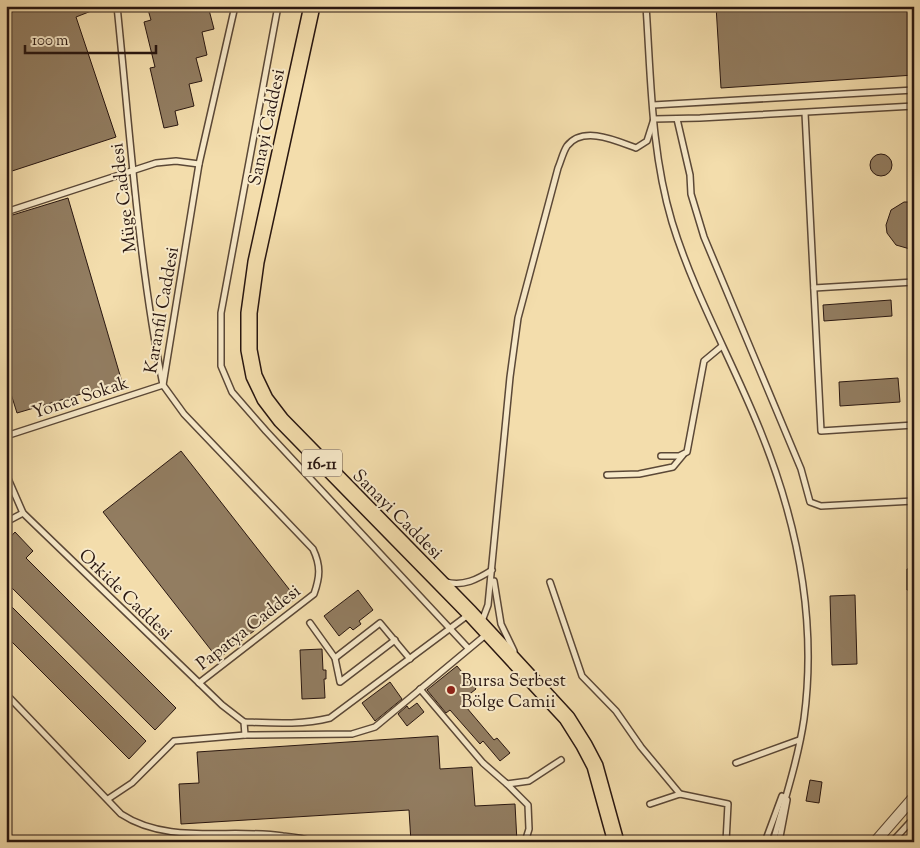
<svg xmlns="http://www.w3.org/2000/svg" width="920" height="848" viewBox="0 0 920 848" font-family="'Sorts Mill Goudy',serif">
<style>
.building{fill:#927d61;stroke:#281610}
.lines{fill:none;stroke-linecap:round;stroke-linejoin:round}
.service-casing{stroke:#5b4837;stroke-width:8}
.minor-casing{stroke:#5b4837;stroke-width:12}
.primary-casing{stroke:#281610;stroke-width:18}
.service{stroke:#f7e9c9;stroke-width:5}
.minor{stroke:#f7e9c9;stroke-width:10}
.primary{stroke:#f3ddac;stroke-width:15}
.poi-dot{fill:#8f2418;stroke:#f7e9c9;stroke-width:2}
.labels{text-anchor:middle;stroke-width:4;stroke-linejoin:round;paint-order:stroke}
.shield{fill:#f7e9c9;stroke:#665548;stroke-width:1}
.shield-label{font-size:16px;font-weight:bold;fill:#281610}
.street-label{font-size:18px;fill:#281610;stroke:#f7e9c9}
.poi-label{font-size:18px;fill:#281610;stroke:#f7e9c9;text-anchor:start}
</style>
<rect width="100%" height="100%" fill="#f3ddac"/>
<filter id="stains"><feTurbulence type="fractalNoise" baseFrequency=".004" numOctaves="4"/><feColorMatrix values="0 0 0 0 .2 0 0 0 0 .09 0 0 0 0 .02 0 0 0 .5 -.17"/></filter>
<radialGradient id="worn" r=".72"><stop offset=".6" stop-color="#630" stop-opacity="0"/><stop offset="1" stop-color="#630" stop-opacity=".3"/></radialGradient>
<g class="building">
<polygon points="6,6 104,6 76,17 116,137 6,173"/>
<polygon points="147,6 208,6 214,29 202,32 207,55 196,58 202,81 189,84 194,106 175,111 178,125 164,128 150,68 155,67 144,22 151,20"/>
<polygon points="716,6 914,6 914,75 721,88"/>
<circle cx="881" cy="165" r="11"/>
<polygon points="68,198 122,382 17,413 6,378 6,217"/>
<polygon points="904,202 914,202 914,248 910,249 896,245 887,233 886,225 891,210"/>
<polygon points="891,300 892,316 824,321 823,305"/>
<polygon points="898,378 900,402 840,406 839,382"/>
<polygon points="181,451 296,598 218,659 103,512"/>
<polygon points="15,532 33,551 26,558 176,708 155,730 6,582 6,542"/>
<polygon points="914,568 914,590 907,590 907,569"/>
<polygon points="358,590 373,610 359,621 361,624 353,630 350,627 339,636 324,616"/>
<polygon points="855,595 857,664 832,665 830,596"/>
<polygon points="6,601 146,741 129,759 6,636"/>
<polygon points="322,649 323,670 326,670 326,679 324,679 325,698 302,699 300,650"/>
<polygon points="457,666 476,689 461,701 494,740 497,738 510,753 500,761 483,741 480,744 450,710 446,713 427,690"/>
<polygon points="390,682 402,699 375,721 362,703"/>
<polygon points="417,703 424,712 407,726 398,714 407,706 409,709"/>
<polygon points="438,736 440,769 472,767 475,806 515,804 517,842 411,842 409,810 181,824 179,784 199,783 197,752"/>
<polygon points="810,780 822,782 819,803 806,801"/>
</g>
<g class="lines">
<defs>
<g id="service">
<polyline points="278,6 221,313 221,366 232,392 266,431 468,648"/>
<path d="M646 6C651 78 651 152 672 222 694 294 732 360 760 430 797 521 817 621 804 719 798 760 784 802 773 842"/>
<polyline points="653,105 914,90"/>
<polyline points="805,113 821,431 914,425"/>
<polyline points="677,119 690,175 691,194 704,237 801,469 810,502 821,506 914,501"/>
<polyline points="6,212 156,163 176,161 199,164"/>
<polyline points="814,288 914,282"/>
<path d="M6 436 163 385C138 261 130 132 117 6"/>
<polyline points="661,456 679,456 687,452 704,361 722,346"/>
<polyline points="6,474 23,513 222,705 244,722 245,735"/>
<polyline points="607,475 639,474 673,467 683,455"/>
<polyline points="6,522 23,513"/>
<polyline points="494,581 501,624 514,651"/>
<path d="M446 582C463 587 478 579 492 570"/>
<polyline points="550,582 582,676 616,711 641,747 680,794"/>
<path d="M482 621 488 605 510 377 518 318 558 168C561 161 563 152 567 146 583 125 617 141 636 148L647 141 654 119 700 118 914 106"/>
<polyline points="310,623 335,658 340,682 395,640"/>
<polyline points="335,658 380,623 410,659"/>
<path d="M199 683 314 594C320 577 321 566 313 549L184 414 163 385 199 164 235 6"/>
<polyline points="420,689 483,763 507,784 529,781 561,760"/>
<path d="M6 694 121 814C168 845 229 828 283 836 294 837 304 838 313 842"/>
<path d="M244 722C273 723 302 725 330 718L468 615"/>
<polyline points="736,763 799,740"/>
<polyline points="507,784 528,805 529,829 525,842"/>
<polyline points="108,799 132,783 174,741 245,735 352,734 375,727 488,633"/>
<polyline points="650,804 680,794 728,804 726,842"/>
<polyline points="765,842 782,796"/>
<polyline points="779,842 787,800"/>
<polyline points="892,842 914,818"/>
</g>
<polyline id="minor" points="875,842 914,797"/>
<polyline id="primary" points="312,6 256,262 249,313 249,350 254,376 265,399 281,420 470,613 567,718 584,745 595,766 616,842"/>
</defs>
<use href="#service" class="service-casing"/>
<use href="#minor" class="minor-casing"/>
<use href="#primary" class="primary-casing"/>
<use href="#service" class="service"/>
<use href="#minor" class="minor"/>
<use href="#primary" class="primary"/>
</g>
<circle class="poi-dot" cx="451" cy="690" r="5"/>
<g class="labels">
<rect class="shield" x="302" y="449.5" width="40" height="27" rx="4"/>
<g class="shield-label">
<text x="322" y="469">16-11</text>
</g>
<g class="street-label">
<text transform="translate(266 127) rotate(-78)" y="6">Sanayi Caddesi</text>
<text transform="translate(123 198) rotate(-97)" y="6">Müge Caddesi</text>
<text transform="translate(161 310) rotate(-80)" y="6">Karanfil Caddesi</text>
<text transform="translate(80 397) rotate(-18)" y="6">Yonca Sokak</text>
<text transform="translate(398 514) rotate(45)" y="6">Sanayi Caddesi</text>
<text transform="translate(126 594) rotate(44)" y="6">Orkide Caddesi</text>
<text transform="translate(248 627) rotate(-38)" y="6">Papatya Caddesi</text>
</g>
<g class="poi-label">
<text x="461" y="686">Bursa Serbest<tspan x="461" dy="21">Bölge Camii</tspan></text>
</g>
</g>
<rect width="920" height="848" fill="none" stroke="#f3ddac" stroke-width="25"/>
<rect x="8" y="8" width="905" height="833" fill="none" stroke="#281610" stroke-width="2.5"/>
<rect x="12" y="12" width="895" height="823" fill="none" stroke="#281610"/>
<path d="M25 45v8h131v-8" fill="none" stroke="#281610" stroke-width="2.5"/>
<text x="32" y="45" font-size="15" fill="#281610" stroke="#f7e9c9" stroke-width="4" paint-order="stroke">100 m</text>
<rect width="100%" height="100%" filter="url(#stains)"/>
<rect width="100%" height="100%" fill="url(#worn)"/>
</svg>
